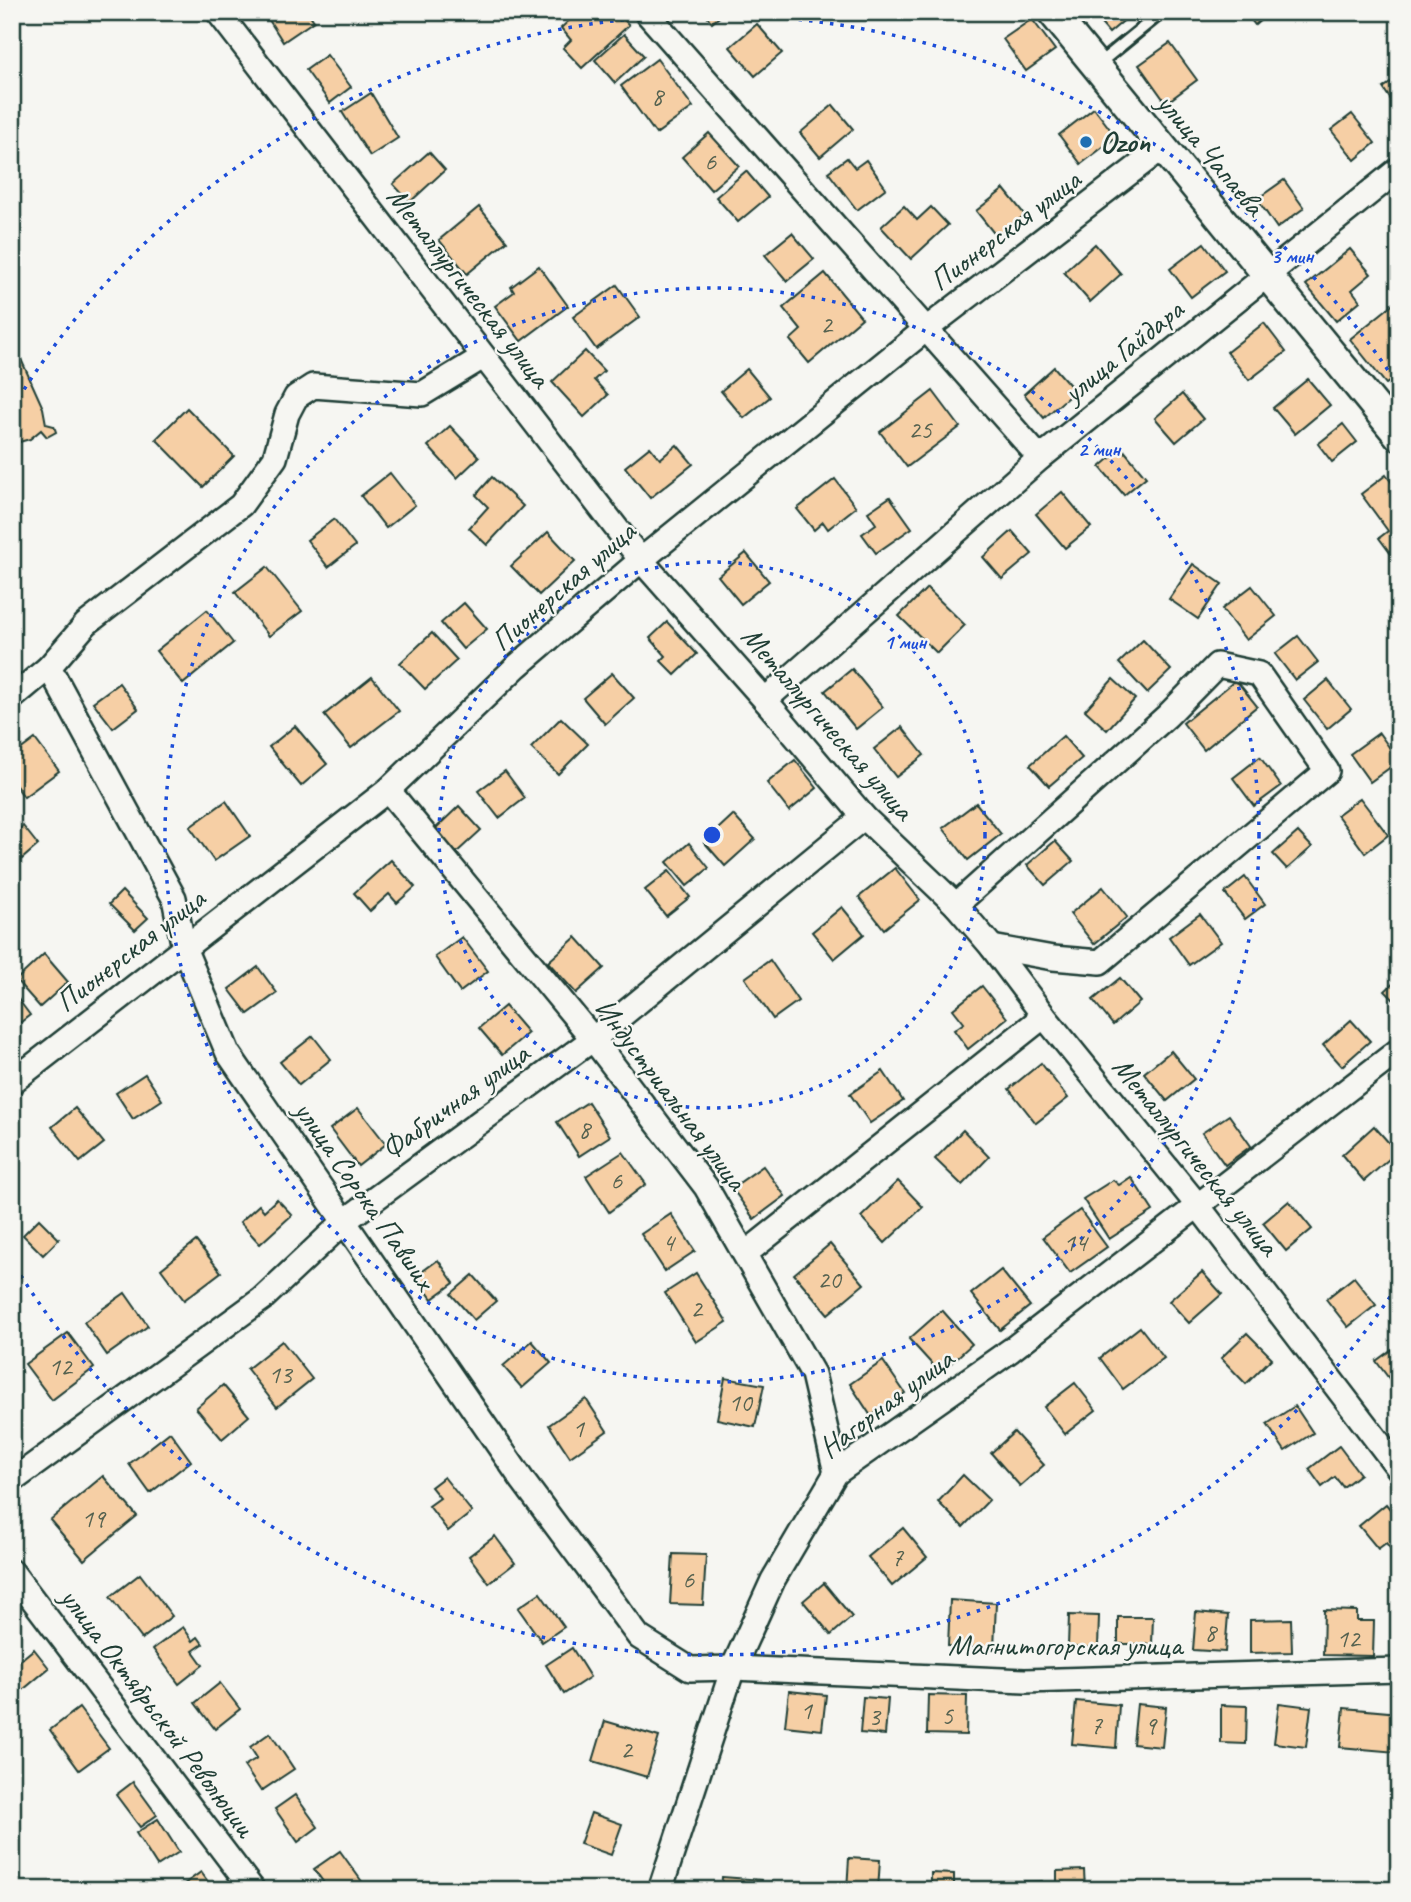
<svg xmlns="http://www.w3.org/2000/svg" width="1411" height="1902" viewBox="0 0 1411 1902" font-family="Caveat,sans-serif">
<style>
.building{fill:#f6cfa5;stroke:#1f3d34;stroke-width:2}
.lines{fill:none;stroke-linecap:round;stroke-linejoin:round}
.service-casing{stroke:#1f3d34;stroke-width:16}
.minor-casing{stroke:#1f3d34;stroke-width:28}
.tertiary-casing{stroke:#1f3d34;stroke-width:33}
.service{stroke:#f6f6f2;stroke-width:10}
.minor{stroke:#f6f6f2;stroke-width:23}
.tertiary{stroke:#f6f6f2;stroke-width:28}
.ring{fill:none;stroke:#1d4ed8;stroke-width:3.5;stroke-dasharray:3.5 7}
.poi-dot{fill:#1f6fb2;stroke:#f6f6f2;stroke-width:2.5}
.labels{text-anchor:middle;stroke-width:5;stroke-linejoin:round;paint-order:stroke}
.number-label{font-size:26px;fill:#556250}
.poi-label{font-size:30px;font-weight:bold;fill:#1f3d34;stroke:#f6f6f2;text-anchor:start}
.street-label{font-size:30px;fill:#1f3d34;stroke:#f6f6f2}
.centre{fill:#1d4ed8;stroke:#f6f6f2;stroke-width:3.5}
.ring-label{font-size:21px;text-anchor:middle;font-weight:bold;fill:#1d4ed8;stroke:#f6f6f2;stroke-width:5;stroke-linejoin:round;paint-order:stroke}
</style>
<rect width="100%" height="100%" fill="#f6f6f2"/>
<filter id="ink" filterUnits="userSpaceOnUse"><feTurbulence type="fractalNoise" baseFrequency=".0143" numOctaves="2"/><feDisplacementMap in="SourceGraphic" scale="14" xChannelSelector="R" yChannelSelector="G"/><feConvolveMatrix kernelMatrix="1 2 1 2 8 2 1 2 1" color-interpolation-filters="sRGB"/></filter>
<g filter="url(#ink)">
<g class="building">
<polygon points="264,12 308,12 314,21 283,42"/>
<polygon points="578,12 617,12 629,25 582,68 563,48 571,40 561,28"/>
<polygon points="704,12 725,12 712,23"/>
<polygon points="1091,12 1134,12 1109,33"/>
<polygon points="1245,12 1270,12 1255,25"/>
<polygon points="1032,19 1055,50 1026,71 1003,39"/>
<polygon points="757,24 782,53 755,76 730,47"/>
<polygon points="624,34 644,56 615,83 595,60"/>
<polygon points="1170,43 1197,80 1166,103 1139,65"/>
<polygon points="327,55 351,87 330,103 306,70"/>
<polygon points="657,59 693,107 656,134 621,86"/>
<polygon points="1399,77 1399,112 1383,88"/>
<polygon points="371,93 398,138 370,156 342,112"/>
<polygon points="833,105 853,129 820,157 800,133"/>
<polygon points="1094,108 1116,137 1081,164 1059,135"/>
<polygon points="1352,114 1375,143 1355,160 1331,130"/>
<polygon points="709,133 739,166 711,190 682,157"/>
<polygon points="429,152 445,170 410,202 393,184"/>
<polygon points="847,158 855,168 866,160 886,188 857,210 828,172"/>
<polygon points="746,171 768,197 738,222 716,197"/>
<polygon points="1284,180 1304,208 1277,228 1257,199"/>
<polygon points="1004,189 1025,215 997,237 976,211"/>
<polygon points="904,206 917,220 931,207 948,225 911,259 881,227"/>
<polygon points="479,207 507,241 467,274 439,240"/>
<polygon points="792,233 814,259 787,281 765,255"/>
<polygon points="1204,243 1225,271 1191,297 1170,269"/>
<polygon points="1095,244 1121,274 1090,302 1064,272"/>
<polygon points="1350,249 1371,274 1352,290 1360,301 1336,321 1306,285"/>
<polygon points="539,266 568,306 521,341 495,306 514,292 511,287"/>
<polygon points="825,273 862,318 809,363 790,340 801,330 783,308"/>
<polygon points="617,285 640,317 596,349 573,317"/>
<polygon points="1397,301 1399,374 1386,384 1350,339"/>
<polygon points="1264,323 1286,352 1249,380 1227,352"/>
<polygon points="585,351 604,371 594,380 608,395 584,417 552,382"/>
<polygon points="20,357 43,408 46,424 54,426 56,432 47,437 41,430 30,439 12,444 12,360"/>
<polygon points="1054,367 1075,391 1044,418 1024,394"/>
<polygon points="747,369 770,397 744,418 721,391"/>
<polygon points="1308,379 1330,405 1295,434 1273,408"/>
<polygon points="933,391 960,427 907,467 880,432"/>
<polygon points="1182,394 1203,419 1176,442 1155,418"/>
<polygon points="187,408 234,456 203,487 156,439"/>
<polygon points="1343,424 1357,442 1332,462 1318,444"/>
<polygon points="450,426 479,457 457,478 428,446"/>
<polygon points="677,445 693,464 650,498 625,467 650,447 660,459"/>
<polygon points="1122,448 1146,477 1124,495 1100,467"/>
<polygon points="390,473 415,505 386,528 361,496"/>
<polygon points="1386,475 1399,492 1399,548 1391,554 1379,538 1388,531 1361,494"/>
<polygon points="492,477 523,506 487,545 469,528 488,507 476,495"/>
<polygon points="835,479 856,507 828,529 823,522 814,530 797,509"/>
<polygon points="1062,492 1091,527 1065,548 1036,514"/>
<polygon points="890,497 912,528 876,553 862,534 876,524 868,512"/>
<polygon points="334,519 355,546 328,567 307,540"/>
<polygon points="1012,531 1032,554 1002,579 983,557"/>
<polygon points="548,532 575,561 539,595 511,566"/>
<polygon points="746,553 769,581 741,604 718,576"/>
<polygon points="1193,564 1222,584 1198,619 1169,599"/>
<polygon points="267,567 302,611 269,636 235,592"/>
<polygon points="1252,586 1276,616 1246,640 1222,609"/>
<polygon points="927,588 965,625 937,653 899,616"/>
<polygon points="464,603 487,629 463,649 441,623"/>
<polygon points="207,610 233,643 183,684 156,651"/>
<polygon points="667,622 697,654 675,675 661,661 666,656 650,638"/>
<polygon points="432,633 457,660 425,689 400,663"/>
<polygon points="1298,636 1318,662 1295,680 1275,654"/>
<polygon points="1143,640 1171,670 1147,693 1119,663"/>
<polygon points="852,669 883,707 856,729 825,691"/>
<polygon points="612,673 634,698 605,724 583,698"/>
<polygon points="372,677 399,711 351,748 324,715"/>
<polygon points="1113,679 1135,699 1107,730 1085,710"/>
<polygon points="1236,680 1257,706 1204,750 1183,723"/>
<polygon points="1328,680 1351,709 1327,729 1304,700"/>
<polygon points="119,683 138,709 113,728 93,702"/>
<polygon points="561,718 588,744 558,774 531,748"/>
<polygon points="295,726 327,764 301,786 269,747"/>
<polygon points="902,727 924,755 896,777 874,749"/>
<polygon points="1379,733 1399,761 1370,782 1350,754"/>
<polygon points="1063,736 1082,758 1049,786 1030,765"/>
<polygon points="35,739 59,771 24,797 12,780 12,756"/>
<polygon points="1260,757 1281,786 1254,806 1233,778"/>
<polygon points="795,760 817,788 789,811 767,783"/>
<polygon points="505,771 525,798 499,818 478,791"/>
<polygon points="1360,798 1388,835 1365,853 1337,815"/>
<polygon points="226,801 250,836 214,861 190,827"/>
<polygon points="976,803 1001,834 968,860 943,828"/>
<polygon points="459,806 481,830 456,853 435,829"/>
<polygon points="733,815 755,839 725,866 704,842"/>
<polygon points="23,826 38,845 22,859 12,847 12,835"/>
<polygon points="1298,832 1312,847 1287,869 1273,854"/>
<polygon points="1055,841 1073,861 1045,885 1027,865"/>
<polygon points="689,843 709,868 687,886 667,862"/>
<polygon points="391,860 415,887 397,903 389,894 370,911 354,893"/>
<polygon points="895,868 920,900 884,929 859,897"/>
<polygon points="669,871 690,897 666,916 645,890"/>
<polygon points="1245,877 1265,904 1245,919 1225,893"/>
<polygon points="1103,887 1127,917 1094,944 1070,914"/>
<polygon points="122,891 148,918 135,930 109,904"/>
<polygon points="842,907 864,934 834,959 812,932"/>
<polygon points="1200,914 1221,942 1189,965 1169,937"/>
<polygon points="462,937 488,971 460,992 435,957"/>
<polygon points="576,937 604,968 576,993 548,962"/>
<polygon points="44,954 68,982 40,1007 16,980"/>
<polygon points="770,960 798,1001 773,1019 745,978"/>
<polygon points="258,967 277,993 248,1014 229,989"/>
<polygon points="1120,978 1140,1002 1113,1025 1093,1000"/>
<polygon points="1399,978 1399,1005 1385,991"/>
<polygon points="982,986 1007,1018 968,1049 954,1030 964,1023 953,1009"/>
<polygon points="12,991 30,1015 12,1029"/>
<polygon points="505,1006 528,1033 502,1055 479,1028"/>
<polygon points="1351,1020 1370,1041 1342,1066 1323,1045"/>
<polygon points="313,1036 331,1059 299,1085 280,1062"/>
<polygon points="1171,1051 1194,1079 1167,1101 1144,1073"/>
<polygon points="1041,1063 1068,1098 1036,1123 1009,1089"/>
<polygon points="883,1071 903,1101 870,1123 850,1094"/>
<polygon points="145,1074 162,1100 133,1119 116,1093"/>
<polygon points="588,1102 610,1136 579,1156 557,1122"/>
<polygon points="75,1108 104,1143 80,1162 52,1127"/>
<polygon points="358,1108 386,1144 358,1166 330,1129"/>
<polygon points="1229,1115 1251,1146 1225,1165 1202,1133"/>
<polygon points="1374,1126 1397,1152 1364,1181 1342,1155"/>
<polygon points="963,1130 989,1157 962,1185 935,1159"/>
<polygon points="623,1152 646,1184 609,1212 586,1176"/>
<polygon points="763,1166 785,1196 754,1219 732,1188"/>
<polygon points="1131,1177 1153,1211 1109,1239 1083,1199 1113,1180 1119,1185"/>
<polygon points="898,1181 923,1207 885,1243 861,1217"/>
<polygon points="277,1199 292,1215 260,1244 240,1222 259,1205 264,1211"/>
<polygon points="1289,1201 1312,1229 1286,1251 1263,1223"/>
<polygon points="1080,1210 1107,1247 1070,1273 1043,1237"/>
<polygon points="671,1214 695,1251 665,1271 641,1234"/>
<polygon points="39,1219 59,1239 43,1255 23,1235"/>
<polygon points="196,1241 221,1272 184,1300 161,1269"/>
<polygon points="830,1244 864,1284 828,1314 794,1274"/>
<polygon points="438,1260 454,1283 432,1299 416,1276"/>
<polygon points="1001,1270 1030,1306 1000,1330 971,1294"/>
<polygon points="1202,1272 1222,1294 1189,1323 1169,1301"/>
<polygon points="696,1273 727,1322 696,1342 665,1293"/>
<polygon points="473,1275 496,1301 474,1320 451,1294"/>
<polygon points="1354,1277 1376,1305 1348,1327 1326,1299"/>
<polygon points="125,1293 148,1326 107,1355 84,1322"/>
<polygon points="942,1310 972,1344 940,1373 909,1339"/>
<polygon points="1140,1327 1164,1358 1123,1389 1100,1358"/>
<polygon points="68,1333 94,1368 52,1400 25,1364"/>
<polygon points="1247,1333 1272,1358 1246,1384 1221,1358"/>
<polygon points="282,1341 312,1379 277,1407 247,1369"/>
<polygon points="532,1341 551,1363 522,1388 503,1366"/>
<polygon points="1399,1344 1399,1392 1376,1361"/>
<polygon points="883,1361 905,1393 871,1416 850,1384"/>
<polygon points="725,1378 764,1385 755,1427 717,1419"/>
<polygon points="1075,1383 1096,1410 1065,1434 1044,1407"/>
<polygon points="223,1385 249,1416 222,1439 196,1408"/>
<polygon points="586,1399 607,1431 570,1457 549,1425"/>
<polygon points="1295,1406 1313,1433 1285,1451 1267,1424"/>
<polygon points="170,1432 191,1461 150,1493 129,1464"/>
<polygon points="1014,1432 1044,1465 1020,1486 991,1453"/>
<polygon points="1339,1446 1360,1474 1343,1487 1335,1477 1322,1487 1309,1469"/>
<polygon points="963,1475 989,1500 963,1527 938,1502"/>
<polygon points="103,1476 137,1516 84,1560 50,1520"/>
<polygon points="444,1477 472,1512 448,1531 429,1506 440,1498 431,1487"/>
<polygon points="1386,1504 1399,1520 1399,1548 1394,1553 1386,1543 1378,1549 1359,1526"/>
<polygon points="903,1528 927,1557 892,1586 868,1557"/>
<polygon points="495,1536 515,1563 489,1583 469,1556"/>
<polygon points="673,1554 706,1555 703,1605 670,1604"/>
<polygon points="140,1574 172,1616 142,1639 110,1597"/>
<polygon points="824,1583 852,1617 831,1635 803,1601"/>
<polygon points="540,1593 564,1627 542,1642 518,1608"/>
<polygon points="950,1600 996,1603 994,1649 948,1646"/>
<polygon points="1324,1610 1357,1611 1357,1621 1374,1621 1373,1656 1323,1655"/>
<polygon points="1196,1612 1228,1615 1225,1652 1193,1650"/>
<polygon points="1069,1615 1099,1616 1098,1648 1068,1647"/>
<polygon points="1118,1617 1153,1617 1152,1644 1118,1644"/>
<polygon points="1291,1619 1292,1652 1250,1653 1250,1620"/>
<polygon points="183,1627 193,1641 198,1637 203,1644 193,1651 203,1665 179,1684 153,1649"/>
<polygon points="572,1648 590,1677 564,1694 546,1665"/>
<polygon points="34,1649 49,1668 18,1694 12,1686 12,1667"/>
<polygon points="220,1683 240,1709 215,1729 195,1703"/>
<polygon points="789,1691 826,1695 822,1730 785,1726"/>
<polygon points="928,1695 967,1696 966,1735 927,1734"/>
<polygon points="863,1697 888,1699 885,1735 860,1733"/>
<polygon points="1076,1701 1119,1705 1116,1748 1072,1744"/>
<polygon points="1279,1703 1311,1707 1306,1747 1274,1743"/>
<polygon points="1137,1704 1166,1707 1162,1747 1133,1744"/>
<polygon points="1221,1705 1247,1706 1246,1744 1221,1743"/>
<polygon points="79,1708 109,1748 79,1770 50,1730"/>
<polygon points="1344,1708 1399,1713 1396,1752 1340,1747"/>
<polygon points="605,1721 659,1737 647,1777 593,1761"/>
<polygon points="270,1733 294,1769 261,1791 244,1766 257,1758 250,1747"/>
<polygon points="133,1782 157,1815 140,1827 116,1795"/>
<polygon points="295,1795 318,1827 298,1842 275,1809"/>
<polygon points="591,1813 622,1824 611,1855 580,1844"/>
<polygon points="158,1819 179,1852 157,1866 136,1833"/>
<polygon points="340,1851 368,1890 329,1890 314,1869"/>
<polygon points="849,1858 880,1860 878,1890 847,1890"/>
<polygon points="1084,1870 1085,1890 1057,1890 1057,1871"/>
<polygon points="201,1872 214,1890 176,1890"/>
<polygon points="931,1873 954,1874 954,1890 931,1890"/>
<polygon points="722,1877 762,1880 761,1890 721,1890"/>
<polygon points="1042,1881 1043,1890 995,1890 995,1882"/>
<polygon points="1293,1885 1331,1888 1331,1890 1293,1890"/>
</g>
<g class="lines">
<defs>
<polyline id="service" points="1096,66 1162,12"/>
<g id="minor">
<polyline points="218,12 641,560 765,700 864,817 956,905 992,947 1044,1016 1199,1207 1399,1469"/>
<polyline points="646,12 1040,458"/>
<polyline points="49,667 174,898 184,948 228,1053 523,1481 639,1637 690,1669 733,1668 1025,1681 1399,1670"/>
<polyline points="12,698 49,667 86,624 241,505 275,458 287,414 296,397 313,386 422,394 483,357"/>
<polyline points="765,700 1040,458 1399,169"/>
<polyline points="388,790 593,1039 706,1187 813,1374 836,1473"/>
<polyline points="956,905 1167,716 1217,665 1259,674 1327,771 1100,962 1053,958 992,947"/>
<polyline points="12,1082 388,790 517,666 641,560 925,330 1162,148"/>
<polyline points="745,1254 1044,1016"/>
<polyline points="12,1481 262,1299 346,1220 593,1039 864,817"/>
<polyline points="12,1572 253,1890"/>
<polyline points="660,1890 733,1668 773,1580 836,1473 1011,1350 1399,1050"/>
</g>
<polyline id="tertiary" points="1052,12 1399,436"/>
</defs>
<use href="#service" class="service-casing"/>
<use href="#minor" class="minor-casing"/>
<use href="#tertiary" class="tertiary-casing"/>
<use href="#service" class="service"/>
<use href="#minor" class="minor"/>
<use href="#tertiary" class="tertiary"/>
</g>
</g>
<g class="ring">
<circle cx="712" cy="835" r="273"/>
<circle cx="712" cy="835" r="547"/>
<path d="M1396 1288A820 820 0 0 1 13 1263M13 407A820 820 0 0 1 1396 382"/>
</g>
<circle class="poi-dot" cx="1086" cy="142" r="7"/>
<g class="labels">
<g class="number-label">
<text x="657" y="105">8</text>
<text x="710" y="170">6</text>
<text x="826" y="333">2</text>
<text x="920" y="438">25</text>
<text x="584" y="1138">8</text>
<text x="616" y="1189">6</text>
<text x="668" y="1251">4</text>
<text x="1075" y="1251">14</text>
<text x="829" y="1288">20</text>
<text x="696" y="1317">2</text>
<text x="60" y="1375">12</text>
<text x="280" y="1383">13</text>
<text x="740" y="1411">10</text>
<text x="578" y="1437">1</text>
<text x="93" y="1527">19</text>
<text x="897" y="1566">7</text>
<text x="688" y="1588">6</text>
<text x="1210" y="1641">8</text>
<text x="1348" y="1647">12</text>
<text x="806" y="1719">1</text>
<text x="947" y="1724">5</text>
<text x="874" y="1725">3</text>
<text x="1096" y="1734">7</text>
<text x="1150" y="1734">9</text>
<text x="626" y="1758">2</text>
</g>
<g class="poi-label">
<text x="1100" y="152">Ozon</text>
</g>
<g class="street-label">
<text transform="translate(1211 154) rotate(50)" y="10">улица Чапаева</text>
<text transform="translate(1005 230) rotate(-37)" y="10">Пионерская улица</text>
<text transform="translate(469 287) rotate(52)" y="10">Металлургическая улица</text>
<text transform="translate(1123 351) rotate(-39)" y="10">улица Гайдара</text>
<text transform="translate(563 586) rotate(-41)" y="10">Пионерская улица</text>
<text transform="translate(828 723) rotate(49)" y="10">Металлургическая улица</text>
<text transform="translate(130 950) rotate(-38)" y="10">Пионерская улица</text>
<text transform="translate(671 1094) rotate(53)" y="10">Индустриальная улица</text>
<text transform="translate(455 1101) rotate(-36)" y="10">Фабричная улица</text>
<text transform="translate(1196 1156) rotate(51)" y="10">Металлургическая улица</text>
<text transform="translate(365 1195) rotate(55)" y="10">улица Сорока Павших</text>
<text transform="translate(886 1403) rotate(-37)" y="10">Нагорная улица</text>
<text x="1065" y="1655">Магнитогорская улица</text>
<text transform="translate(158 1712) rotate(53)" y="10">улица Октябрьской Революции</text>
</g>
</g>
<circle cx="712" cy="835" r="10" class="centre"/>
<g class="ring-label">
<text x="1292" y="263">3 мин</text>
<text x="1099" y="456">2 мин</text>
<text x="905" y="649">1 мин</text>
</g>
<rect width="1411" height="1902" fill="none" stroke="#f6f6f2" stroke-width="42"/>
<rect x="21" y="21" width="1369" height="1860" fill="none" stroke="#1f3d34" stroke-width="2.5" filter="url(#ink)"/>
</svg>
